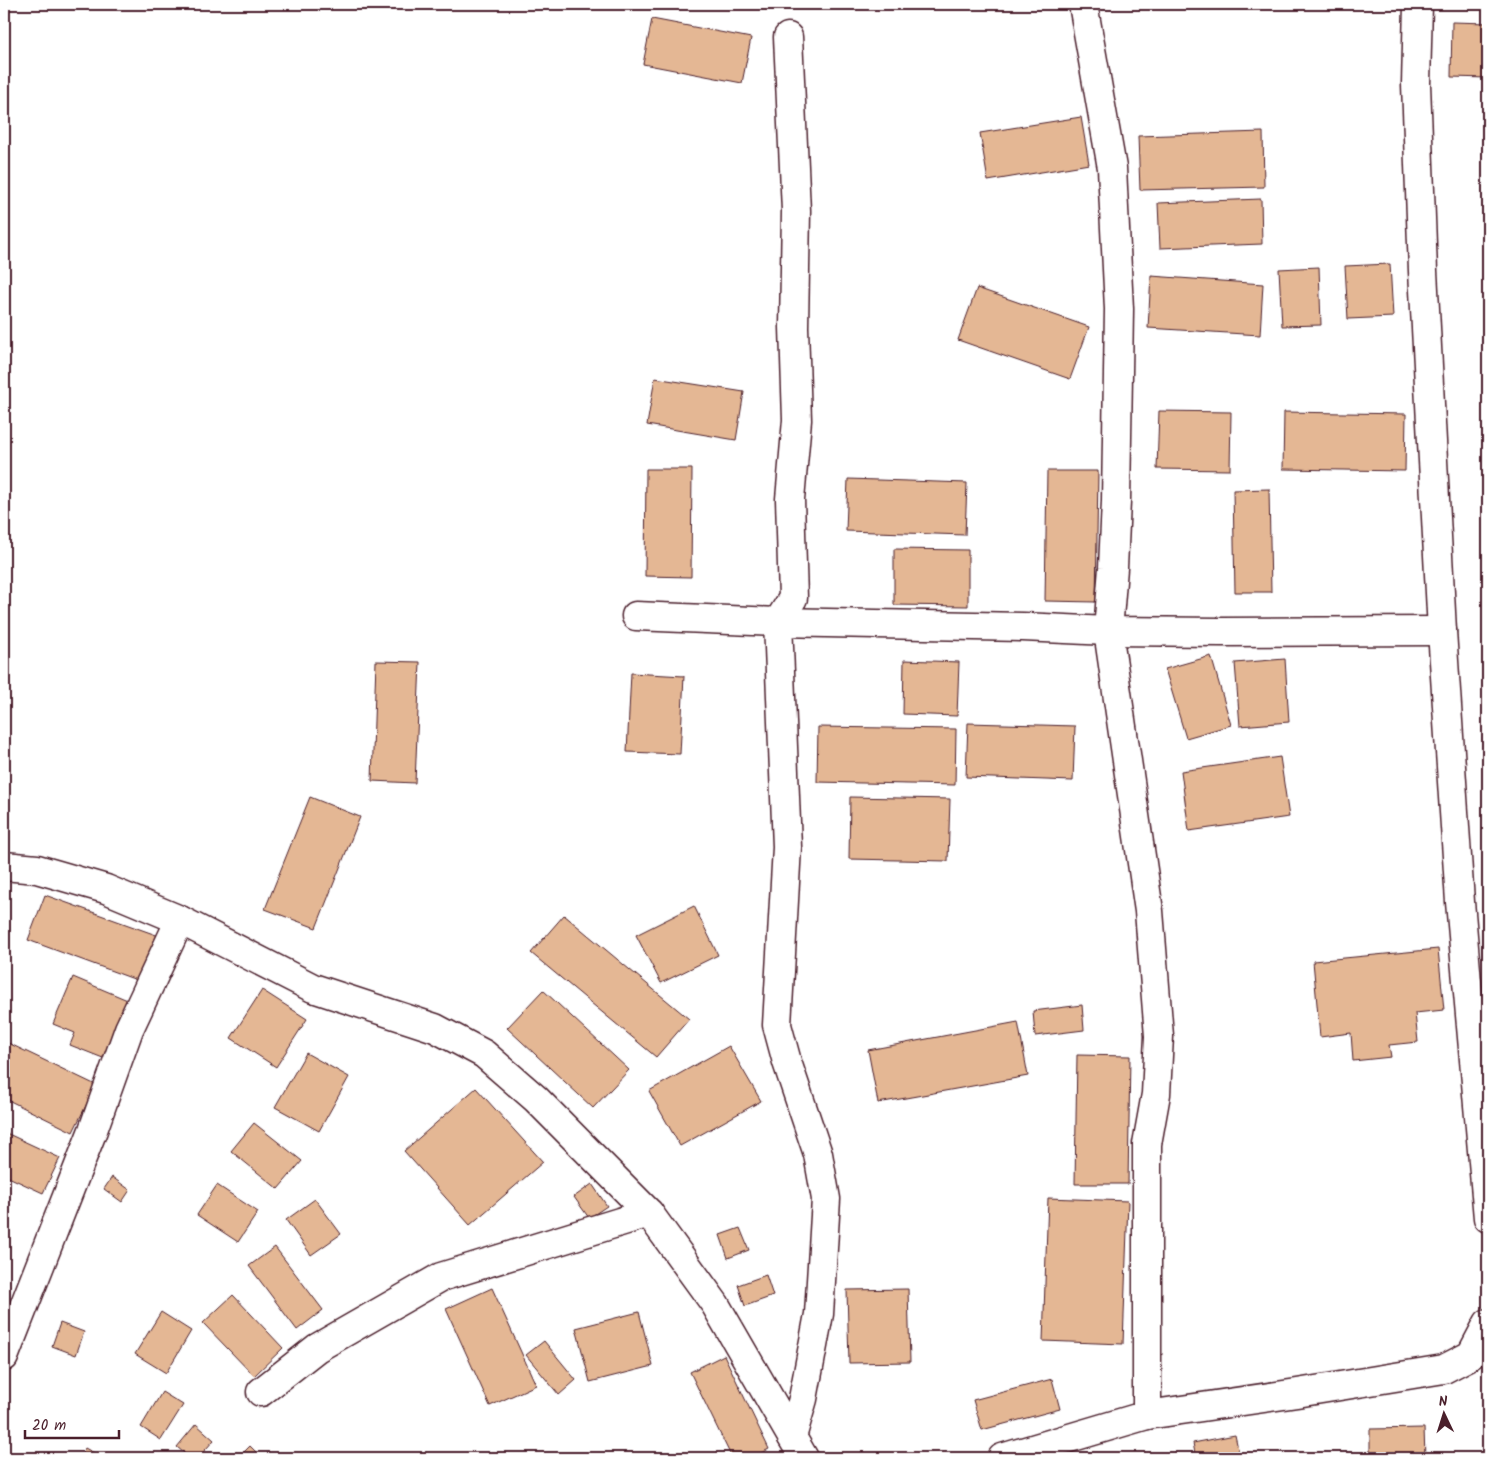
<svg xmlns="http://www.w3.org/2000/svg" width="1492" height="1462" viewBox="0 0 1492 1462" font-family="Kalam,sans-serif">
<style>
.building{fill:#e4b794;stroke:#4a1f2b}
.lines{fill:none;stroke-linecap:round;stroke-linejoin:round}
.street-casing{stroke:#4a1f2b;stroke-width:31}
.street{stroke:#fff;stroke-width:28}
</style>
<rect width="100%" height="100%" fill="#fff"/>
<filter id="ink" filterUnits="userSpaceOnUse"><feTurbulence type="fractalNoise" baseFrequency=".02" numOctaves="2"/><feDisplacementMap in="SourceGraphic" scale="10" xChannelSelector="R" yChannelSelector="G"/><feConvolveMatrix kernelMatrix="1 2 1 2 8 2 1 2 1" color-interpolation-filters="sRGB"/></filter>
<g filter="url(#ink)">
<g class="building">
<polygon points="652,19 751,38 742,83 643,64"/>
<polygon points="1452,22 1488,23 1488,78 1451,77"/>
<polygon points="1081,117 1089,164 988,181 980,133"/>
<polygon points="1263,132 1264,187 1140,190 1138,136"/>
<polygon points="1261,199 1262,244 1160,248 1158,203"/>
<polygon points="1390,264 1393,317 1348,319 1345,266"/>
<polygon points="1319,267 1321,325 1282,326 1279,269"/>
<polygon points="1151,276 1263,284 1260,335 1148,328"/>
<polygon points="977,288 1089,327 1070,379 958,340"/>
<polygon points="655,378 744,392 736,440 647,425"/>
<polygon points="1159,411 1231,412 1230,470 1157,469"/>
<polygon points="1284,412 1406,414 1405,471 1283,469"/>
<polygon points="646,469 692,469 691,577 645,576"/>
<polygon points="1047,471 1098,471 1096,602 1045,601"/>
<polygon points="848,479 967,483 965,535 846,531"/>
<polygon points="1269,489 1271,592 1235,592 1233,490"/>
<polygon points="894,549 968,550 968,606 894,605"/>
<polygon points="1211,656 1231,725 1186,738 1165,669"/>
<polygon points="1285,659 1289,722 1240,726 1235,663"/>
<polygon points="904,660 959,662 957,716 903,714"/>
<polygon points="376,661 420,662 415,783 372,781"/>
<polygon points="631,673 684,676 680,754 627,752"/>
<polygon points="968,723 1075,726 1073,781 966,777"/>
<polygon points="818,727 956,729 955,785 817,782"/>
<polygon points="1280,757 1289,817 1189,831 1181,771"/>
<polygon points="310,797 360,817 316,928 265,909"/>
<polygon points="850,797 950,799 948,861 849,859"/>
<polygon points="45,895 159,936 142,982 28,940"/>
<polygon points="694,906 718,955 661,983 636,935"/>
<polygon points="564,915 689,1019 656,1057 531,953"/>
<polygon points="1438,949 1444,1010 1415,1013 1418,1042 1389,1045 1391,1057 1353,1061 1351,1033 1320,1037 1313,961"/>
<polygon points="73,977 137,1004 113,1062 70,1045 75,1033 53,1024"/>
<polygon points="262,990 307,1019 276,1067 231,1038"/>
<polygon points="543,990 629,1070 593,1108 507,1028"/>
<polygon points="1082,1005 1084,1030 1035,1036 1033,1011"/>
<polygon points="1018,1022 1028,1076 878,1103 868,1050"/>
<polygon points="4,1041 96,1085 73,1132 4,1098"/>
<polygon points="729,1046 761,1101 680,1146 649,1091"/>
<polygon points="306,1053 349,1077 319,1131 275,1107"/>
<polygon points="1077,1055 1130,1056 1128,1184 1075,1184"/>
<polygon points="476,1088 543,1162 470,1225 404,1151"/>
<polygon points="254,1123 302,1161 278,1189 231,1151"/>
<polygon points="4,1132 60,1158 43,1193 4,1175"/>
<polygon points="112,1177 130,1190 122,1202 104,1189"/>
<polygon points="592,1184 607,1206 589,1218 574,1197"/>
<polygon points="217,1185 258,1212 238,1242 197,1215"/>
<polygon points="1048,1198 1128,1201 1123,1344 1043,1341"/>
<polygon points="315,1199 341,1234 311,1255 286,1220"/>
<polygon points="740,1228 749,1250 728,1258 720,1235"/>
<polygon points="275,1247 323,1310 297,1330 249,1266"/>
<polygon points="766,1275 773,1296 745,1306 738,1285"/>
<polygon points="492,1288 536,1385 490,1406 446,1309"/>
<polygon points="908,1289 910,1362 849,1363 847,1290"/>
<polygon points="233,1295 283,1348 254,1376 203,1323"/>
<polygon points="161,1312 191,1331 166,1373 135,1354"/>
<polygon points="639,1312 653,1366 590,1382 576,1328"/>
<polygon points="60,1323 84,1332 76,1355 52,1346"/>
<polygon points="544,1341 576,1380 559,1395 526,1355"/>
<polygon points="724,1355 769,1449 751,1458 732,1458 690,1372"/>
<polygon points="1052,1379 1060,1409 982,1430 973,1400"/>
<polygon points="162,1392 183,1405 161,1440 141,1427"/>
<polygon points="196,1424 214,1440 198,1458 190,1458 177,1447"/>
<polygon points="1424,1428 1425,1458 1370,1458 1370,1429"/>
<polygon points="1235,1435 1240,1458 1196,1458 1193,1443"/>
<polygon points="250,1446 262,1458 238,1458"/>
<polygon points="85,1448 103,1458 79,1458"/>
</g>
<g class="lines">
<defs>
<g id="street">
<polyline points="1083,4 1112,168 1119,309 1116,501 1113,568 1108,631 1149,911 1159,1036 1156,1094 1147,1144 1147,1415"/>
<polyline points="1418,4 1416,84 1423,271 1442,631 1460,902 1488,1218"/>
<polyline points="788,37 796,211 794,327 797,420 790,499 793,598 778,622 787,847 777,1025 787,1062 818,1154 826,1199 819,1314 803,1399 792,1437"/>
<polyline points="636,616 778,622 1023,627 1108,631 1221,632 1442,631"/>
<polyline points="4,866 37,869 106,889 180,920 313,988 435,1028 484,1054 536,1099 649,1213 715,1304 804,1458"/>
<polyline points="4,1357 93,1130 129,1029 180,920"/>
<polyline points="261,1392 317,1348 441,1277 649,1213"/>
<polyline points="1002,1458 1147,1415 1297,1393 1444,1369 1471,1355 1488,1323"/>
</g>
</defs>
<use href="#street" class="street-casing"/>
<use href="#street" class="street"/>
</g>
</g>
<rect width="1492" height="1462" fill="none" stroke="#fff" stroke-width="20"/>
<rect x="10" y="10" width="1472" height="1442" fill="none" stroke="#4a1f2b" stroke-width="2" filter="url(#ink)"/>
<g transform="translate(1444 1414) rotate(356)" stroke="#ffffff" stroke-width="4" paint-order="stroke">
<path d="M0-4L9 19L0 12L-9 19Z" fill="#4a1f2b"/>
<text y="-8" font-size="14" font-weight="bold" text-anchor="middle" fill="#4a1f2b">N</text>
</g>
<path d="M25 1430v8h94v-8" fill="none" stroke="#4a1f2b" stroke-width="2.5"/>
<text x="32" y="1430" font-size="15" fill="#4a1f2b" stroke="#ffffff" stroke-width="4" paint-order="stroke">20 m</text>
</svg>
